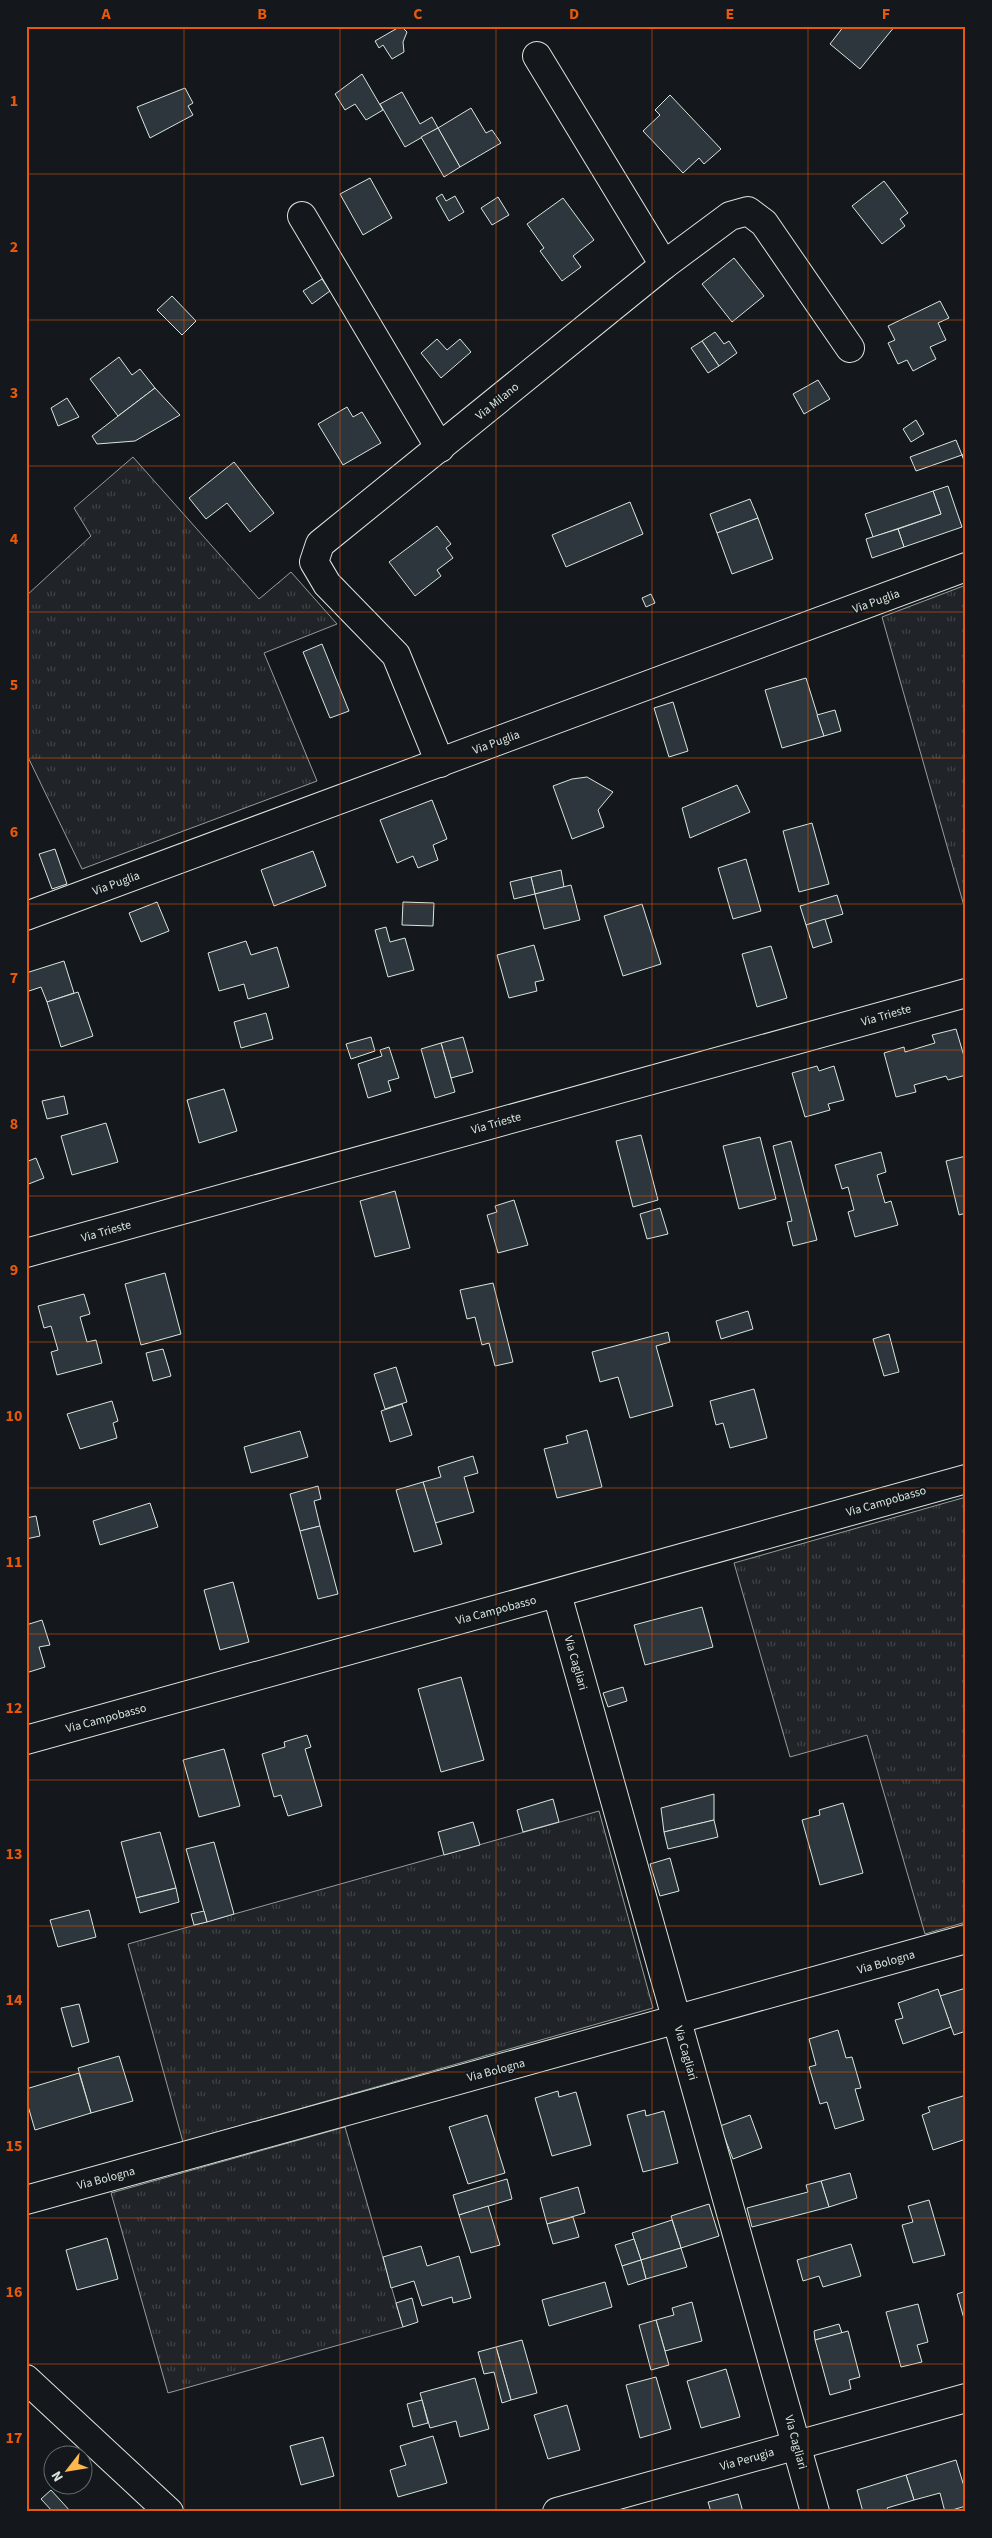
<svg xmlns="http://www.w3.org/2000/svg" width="992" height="2538" viewBox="0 0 992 2538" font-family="'Source Sans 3',sans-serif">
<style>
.grass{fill:url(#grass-tufts);stroke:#939e99}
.building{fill:#2c363c;stroke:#d8e6dc}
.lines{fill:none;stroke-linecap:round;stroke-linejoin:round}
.minor-casing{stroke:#d8e6dc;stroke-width:30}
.minor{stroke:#14181c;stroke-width:28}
.grid{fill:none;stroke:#e8590c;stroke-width:1;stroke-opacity:0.55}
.labels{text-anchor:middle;stroke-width:4;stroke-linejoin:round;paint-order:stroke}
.street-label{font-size:12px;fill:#d8e6dc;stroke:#14181c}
.neatline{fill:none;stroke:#e8590c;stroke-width:2}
.grid-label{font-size:16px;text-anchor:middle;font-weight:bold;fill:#e8590c}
</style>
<defs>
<pattern id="grass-tufts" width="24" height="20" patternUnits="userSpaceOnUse" patternTransform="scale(1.25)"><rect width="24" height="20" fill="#202428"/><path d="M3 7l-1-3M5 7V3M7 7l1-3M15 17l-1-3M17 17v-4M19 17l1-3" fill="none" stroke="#404447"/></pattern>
</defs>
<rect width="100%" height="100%" fill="#14181c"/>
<g class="grass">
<polygon points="133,457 259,599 291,572 337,624 264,653 317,781 82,869 26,753 26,596 91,536 74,508"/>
<polygon points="966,585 966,913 882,617"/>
<polygon points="966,1497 966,1922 925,1934 867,1735 790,1757 734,1563"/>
<polygon points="599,1811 653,2008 183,2142 128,1944"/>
<polygon points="345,2127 403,2327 168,2393 111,2193"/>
</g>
<g class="building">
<polygon points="401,26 407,32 403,42 404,52 392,59 383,45 379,48 375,41"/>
<polygon points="844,26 895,26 860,69 830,44"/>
<polygon points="362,74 383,110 366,120 355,104 345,110 335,94"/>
<polygon points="185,88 193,103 188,106 193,115 150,138 137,107"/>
<polygon points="402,92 420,124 432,117 438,128 405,147 380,104"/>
<polygon points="670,95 721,149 704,164 699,158 683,173 643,131 660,115 655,110"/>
<polygon points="471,108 486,133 492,130 501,143 460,167 438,128"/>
<polygon points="438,128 460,167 444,177 421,137"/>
<polygon points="370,178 392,218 363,235 340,194"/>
<polygon points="884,181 908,213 900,219 905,226 882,244 852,206"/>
<polygon points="442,194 446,201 455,196 464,212 449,221 436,198"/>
<polygon points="498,197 509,215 492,225 481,208"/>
<polygon points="563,198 594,240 573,256 581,267 562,281 540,251 544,248 527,224"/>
<polygon points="734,258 764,296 732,322 702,284"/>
<polygon points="322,279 330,291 312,304 303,291"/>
<polygon points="172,296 196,321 182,335 157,310"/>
<polygon points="940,301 949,318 938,323 946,340 930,347 936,359 913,371 907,360 898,364 888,343 895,340 888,326"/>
<polygon points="715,332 724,344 729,341 737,353 719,366 702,341"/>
<polygon points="437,339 447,350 460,339 471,352 441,378 421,353"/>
<polygon points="702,341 719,366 708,373 691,348"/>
<polygon points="119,357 132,375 140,369 155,388 118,416 90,379"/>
<polygon points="818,380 830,399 804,414 793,394"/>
<polygon points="155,388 180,415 135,441 97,444 92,436"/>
<polygon points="67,398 79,417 58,426 51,408"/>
<polygon points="347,407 353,417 362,412 381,443 343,465 318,424"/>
<polygon points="916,420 924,434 911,442 903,429"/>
<polygon points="956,440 962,455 916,471 910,457"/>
<polygon points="966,453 966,467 962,455"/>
<polygon points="234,462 274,513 250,532 227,503 206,519 189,498"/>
<polygon points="948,486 962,527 904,547 898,529 941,514 933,491"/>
<polygon points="933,491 941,514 873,537 865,514"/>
<polygon points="750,499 758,518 717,533 710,514"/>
<polygon points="630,502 643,534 566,567 552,535"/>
<polygon points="758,518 773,559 732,574 717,533"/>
<polygon points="437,526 451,544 446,548 453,558 437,570 441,576 415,596 389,562"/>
<polygon points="898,529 904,547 872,558 866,539"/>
<polygon points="651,594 655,603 646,607 642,598"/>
<polygon points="322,644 349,711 330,718 303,652"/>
<polygon points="806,678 824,736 782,748 765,690"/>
<polygon points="673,702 688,751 669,757 654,708"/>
<polygon points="835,710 841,731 824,736 817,715"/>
<polygon points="587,777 613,792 598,810 604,827 572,839 553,786 572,779"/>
<polygon points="737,785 750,812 690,838 682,808"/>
<polygon points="432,800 447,839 433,845 438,860 418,868 413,856 397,863 380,820"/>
<polygon points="812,823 829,884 799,892 783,831"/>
<polygon points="55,849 67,884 52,889 39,854"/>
<polygon points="313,851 326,886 274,906 261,870"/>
<polygon points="746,859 761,911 733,919 718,868"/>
<polygon points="561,870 564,887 535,894 531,877"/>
<polygon points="531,877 535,894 514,899 510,882"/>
<polygon points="571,885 580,920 544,929 535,894"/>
<polygon points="837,895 843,914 806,925 800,906"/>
<polygon points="157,902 169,931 141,942 129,913"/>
<polygon points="403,902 434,903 433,926 402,925"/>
<polygon points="642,904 661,964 623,976 604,916"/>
<polygon points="825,919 832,942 813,948 806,925"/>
<polygon points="386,927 390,942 405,938 414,970 388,977 375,930"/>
<polygon points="246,941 251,955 277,947 289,987 248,999 244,984 219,991 208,953"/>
<polygon points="534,945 544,980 535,982 537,991 509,998 497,955"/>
<polygon points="771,946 787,998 757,1007 742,954"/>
<polygon points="64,961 74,993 47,1002 41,987 26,992 26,973"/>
<polygon points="78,992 93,1036 61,1047 47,1002"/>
<polygon points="266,1013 273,1039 241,1048 234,1022"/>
<polygon points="956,1029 966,1063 966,1075 948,1080 946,1076 914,1085 916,1092 896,1097 884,1053 904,1047 905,1052 935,1043 932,1035"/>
<polygon points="371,1037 375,1051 351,1059 346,1044"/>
<polygon points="463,1037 473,1072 451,1078 441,1043"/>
<polygon points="441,1043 455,1092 435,1098 421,1049"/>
<polygon points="389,1047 399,1078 388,1081 391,1091 368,1098 358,1064 382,1056 380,1050"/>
<polygon points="817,1066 819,1071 834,1066 844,1100 828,1104 830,1110 805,1117 792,1073"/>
<polygon points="224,1089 237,1131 199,1143 187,1100"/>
<polygon points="64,1096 68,1114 47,1119 42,1101"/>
<polygon points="106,1123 118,1162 72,1175 61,1136"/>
<polygon points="641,1135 658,1200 633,1207 616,1141"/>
<polygon points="760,1137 776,1199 739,1209 723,1146"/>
<polygon points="791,1141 817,1240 793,1246 787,1222 792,1221 773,1146"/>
<polygon points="881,1152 886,1172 877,1175 885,1203 891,1201 898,1225 855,1237 848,1212 854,1210 848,1187 842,1189 835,1165"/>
<polygon points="966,1156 966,1213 959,1215 946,1161"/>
<polygon points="36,1158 44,1178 26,1185 26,1162"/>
<polygon points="395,1191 410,1248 375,1257 360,1201"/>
<polygon points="514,1200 528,1245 498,1253 487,1215 497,1212 495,1206"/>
<polygon points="660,1208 668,1234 647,1239 640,1214"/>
<polygon points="165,1273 181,1334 141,1345 125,1284"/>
<polygon points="493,1283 513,1362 495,1366 489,1343 482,1345 475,1317 467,1319 460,1290"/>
<polygon points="84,1294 90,1314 80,1317 87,1342 96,1340 102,1363 57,1375 51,1352 58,1350 51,1326 44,1328 38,1306"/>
<polygon points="748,1311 753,1329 721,1339 716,1321"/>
<polygon points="668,1332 670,1342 656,1346 673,1406 630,1418 618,1377 600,1382 592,1352"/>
<polygon points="889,1334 899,1372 884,1376 873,1339"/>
<polygon points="163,1349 171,1376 153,1381 146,1353"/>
<polygon points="396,1367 407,1402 385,1409 374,1374"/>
<polygon points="754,1389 767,1438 730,1448 723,1423 716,1425 710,1401"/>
<polygon points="112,1401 118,1421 113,1423 117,1438 80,1449 67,1414"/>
<polygon points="402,1404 412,1435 390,1442 381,1411"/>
<polygon points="587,1430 602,1487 557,1498 544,1449 568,1443 566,1436"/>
<polygon points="300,1431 308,1457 251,1473 244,1447"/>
<polygon points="473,1456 478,1473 464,1477 474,1512 435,1523 423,1482 441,1477 438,1467"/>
<polygon points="423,1482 442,1544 414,1552 396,1490"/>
<polygon points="318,1486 321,1499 314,1501 320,1526 300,1531 290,1494"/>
<polygon points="150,1503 158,1527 100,1545 93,1521"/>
<polygon points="36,1516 40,1536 26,1539 26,1518"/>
<polygon points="320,1526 338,1594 318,1599 300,1531"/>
<polygon points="233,1582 249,1642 220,1650 204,1590"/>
<polygon points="702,1607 713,1647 645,1665 634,1625"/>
<polygon points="42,1620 50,1645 39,1647 45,1667 26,1673 26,1625"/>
<polygon points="461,1677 484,1760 441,1772 418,1689"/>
<polygon points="623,1687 627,1701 608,1707 603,1693"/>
<polygon points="307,1735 311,1747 305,1749 322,1806 288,1816 281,1795 274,1797 262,1754 285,1747 284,1742"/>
<polygon points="224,1749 240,1806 199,1817 183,1760"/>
<polygon points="714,1794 714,1820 664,1832 661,1808"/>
<polygon points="553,1799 559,1822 523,1832 517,1810"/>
<polygon points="843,1803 863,1873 820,1885 802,1820 820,1815 819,1810"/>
<polygon points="714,1820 718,1837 668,1849 664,1832"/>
<polygon points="473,1822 480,1845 444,1855 438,1832"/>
<polygon points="160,1832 176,1888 136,1898 121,1842"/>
<polygon points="214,1842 234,1914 207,1922 186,1849"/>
<polygon points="670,1858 679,1891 660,1896 650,1864"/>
<polygon points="176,1888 179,1902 140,1913 136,1898"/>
<polygon points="89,1910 96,1937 58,1947 50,1920"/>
<polygon points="204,1911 207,1922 194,1925 191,1914"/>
<polygon points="966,1988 966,2031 954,2035 940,1996"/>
<polygon points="938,1989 951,2027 903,2044 895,2020 903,2018 898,2003"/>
<polygon points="79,2004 89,2042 72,2047 61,2008"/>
<polygon points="838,2030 846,2058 852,2057 861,2088 855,2089 864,2120 835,2129 827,2102 820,2104 809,2067 816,2065 809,2039"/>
<polygon points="119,2056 133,2101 91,2113 78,2068"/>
<polygon points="79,2073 91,2113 35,2130 26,2099 26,2089"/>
<polygon points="558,2091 559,2097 576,2092 591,2145 552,2156 535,2098"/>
<polygon points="966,2095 966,2139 933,2150 922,2115 930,2112 928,2107"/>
<polygon points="645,2110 646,2116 664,2111 678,2163 643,2172 627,2115"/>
<polygon points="487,2115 505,2173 468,2184 449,2127"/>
<polygon points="750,2115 762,2148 733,2159 720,2126"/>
<polygon points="850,2173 857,2198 829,2207 821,2181"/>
<polygon points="507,2179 512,2199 459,2215 453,2195"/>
<polygon points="821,2181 829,2207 752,2227 747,2208 808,2192 806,2185"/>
<polygon points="578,2187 585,2213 547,2224 540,2198"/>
<polygon points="929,2200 945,2255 913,2263 902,2225 913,2222 908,2206"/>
<polygon points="709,2204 719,2236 681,2248 671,2216"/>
<polygon points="488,2206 500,2245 471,2253 459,2215"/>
<polygon points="573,2217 579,2237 553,2244 547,2224"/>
<polygon points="672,2220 681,2248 641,2260 632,2233"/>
<polygon points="107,2238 118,2279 77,2290 66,2250"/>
<polygon points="634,2239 641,2260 622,2266 615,2245"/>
<polygon points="851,2244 861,2276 823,2287 819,2276 803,2281 797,2260"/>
<polygon points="421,2246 427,2266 459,2256 471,2298 453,2303 452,2297 422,2306 414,2281 391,2288 383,2257"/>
<polygon points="681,2248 687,2267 646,2279 641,2260"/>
<polygon points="641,2260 646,2279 628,2285 622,2266"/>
<polygon points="605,2282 612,2307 549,2326 542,2300"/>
<polygon points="966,2291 966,2326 957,2294"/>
<polygon points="412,2298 418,2322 403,2327 396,2303"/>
<polygon points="692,2302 702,2341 665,2351 656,2320 674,2315 672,2308"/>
<polygon points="918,2304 928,2342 917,2345 922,2362 901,2367 886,2312"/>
<polygon points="656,2320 669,2365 651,2370 639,2325"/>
<polygon points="839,2324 842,2333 815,2340 814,2331"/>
<polygon points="848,2331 860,2377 849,2380 851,2389 830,2395 815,2340"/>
<polygon points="522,2340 537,2393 511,2400 496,2347"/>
<polygon points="496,2347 511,2400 502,2403 494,2372 484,2374 478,2352"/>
<polygon points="726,2369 740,2417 701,2428 687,2381"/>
<polygon points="656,2377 671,2429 640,2438 626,2385"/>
<polygon points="475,2378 489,2429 460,2437 456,2421 430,2428 420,2393"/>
<polygon points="422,2400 428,2423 413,2427 407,2404"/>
<polygon points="567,2405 580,2450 548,2459 534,2415"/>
<polygon points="433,2436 447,2483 398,2497 390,2470 406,2465 400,2446"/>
<polygon points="323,2437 334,2476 301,2485 290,2446"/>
<polygon points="956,2460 966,2493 966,2506 945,2512 940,2493 914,2500 906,2475"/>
<polygon points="906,2475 914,2500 887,2508 889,2512 863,2512 857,2490"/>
<polygon points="51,2490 71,2512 53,2512 41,2499"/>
<polygon points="738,2494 743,2512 711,2512 708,2502"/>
</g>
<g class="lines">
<defs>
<g id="minor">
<polyline points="537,56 664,265"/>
<polyline points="302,216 440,448"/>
<polyline points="440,763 396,655 327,584 314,562 320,544 664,265 730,216 748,211 764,223 850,348"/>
<polyline points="26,916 966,567"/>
<polyline points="26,1253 966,993"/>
<polyline points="557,1594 815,2512"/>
<polyline points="26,1740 966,1479"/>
<polyline points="26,2200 966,1939"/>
<polyline points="26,2379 169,2512"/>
<polyline points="557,2512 966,2398"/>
</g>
</defs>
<use href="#minor" class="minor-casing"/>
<use href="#minor" class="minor"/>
</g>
<path class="grid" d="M184 26V2512M340 26V2512M496 26V2512M652 26V2512M808 26V2512M26 174H966M26 320H966M26 466H966M26 612H966M26 758H966M26 904H966M26 1050H966M26 1196H966M26 1342H966M26 1488H966M26 1634H966M26 1780H966M26 1926H966M26 2072H966M26 2218H966M26 2364H966"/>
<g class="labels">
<g class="street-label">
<text transform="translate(497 401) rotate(-39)" y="4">Via Milano</text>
<text transform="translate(876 601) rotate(-20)" y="4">Via Puglia</text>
<text transform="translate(496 742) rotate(-20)" y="4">Via Puglia</text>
<text transform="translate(116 883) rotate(-20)" y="4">Via Puglia</text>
<text transform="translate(886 1015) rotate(-16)" y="4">Via Trieste</text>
<text transform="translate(496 1123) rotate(-16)" y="4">Via Trieste</text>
<text transform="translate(106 1231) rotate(-16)" y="4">Via Trieste</text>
<text transform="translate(886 1501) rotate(-16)" y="4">Via Campobasso</text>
<text transform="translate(496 1610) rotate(-15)" y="4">Via Campobasso</text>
<text transform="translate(576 1663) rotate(74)" y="4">Via Cagliari</text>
<text transform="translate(106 1718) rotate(-15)" y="4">Via Campobasso</text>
<text transform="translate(886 1962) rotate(-16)" y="4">Via Bologna</text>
<text transform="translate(686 2053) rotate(74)" y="4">Via Cagliari</text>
<text transform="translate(496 2070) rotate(-15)" y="4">Via Bologna</text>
<text transform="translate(106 2178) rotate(-15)" y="4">Via Bologna</text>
<text transform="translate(796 2442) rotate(75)" y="4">Via Cagliari</text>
<text transform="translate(747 2459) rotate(-16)" y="4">Via Perugia</text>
</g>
</g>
<rect width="992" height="2538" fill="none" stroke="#14181c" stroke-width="55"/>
<g transform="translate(68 2470) rotate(239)"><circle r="24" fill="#14181c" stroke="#626a69"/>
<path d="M0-4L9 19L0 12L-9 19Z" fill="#ffb74d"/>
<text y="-8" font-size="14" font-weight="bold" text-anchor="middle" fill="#d8e6dc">N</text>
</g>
<rect x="28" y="28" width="936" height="2482" class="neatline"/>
<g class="grid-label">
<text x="106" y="19">A</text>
<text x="262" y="19">B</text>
<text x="418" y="19">C</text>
<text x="574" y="19">D</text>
<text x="730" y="19">E</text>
<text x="886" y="19">F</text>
<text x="14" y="106">1</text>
<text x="14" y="252">2</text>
<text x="14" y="398">3</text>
<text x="14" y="544">4</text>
<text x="14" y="690">5</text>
<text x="14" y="837">6</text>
<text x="14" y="983">7</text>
<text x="14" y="1129">8</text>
<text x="14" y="1275">9</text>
<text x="14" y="1421">10</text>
<text x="14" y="1567">11</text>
<text x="14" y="1713">12</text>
<text x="14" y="1859">13</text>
<text x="14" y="2005">14</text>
<text x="14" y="2151">15</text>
<text x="14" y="2297">16</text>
<text x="14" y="2443">17</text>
</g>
</svg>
